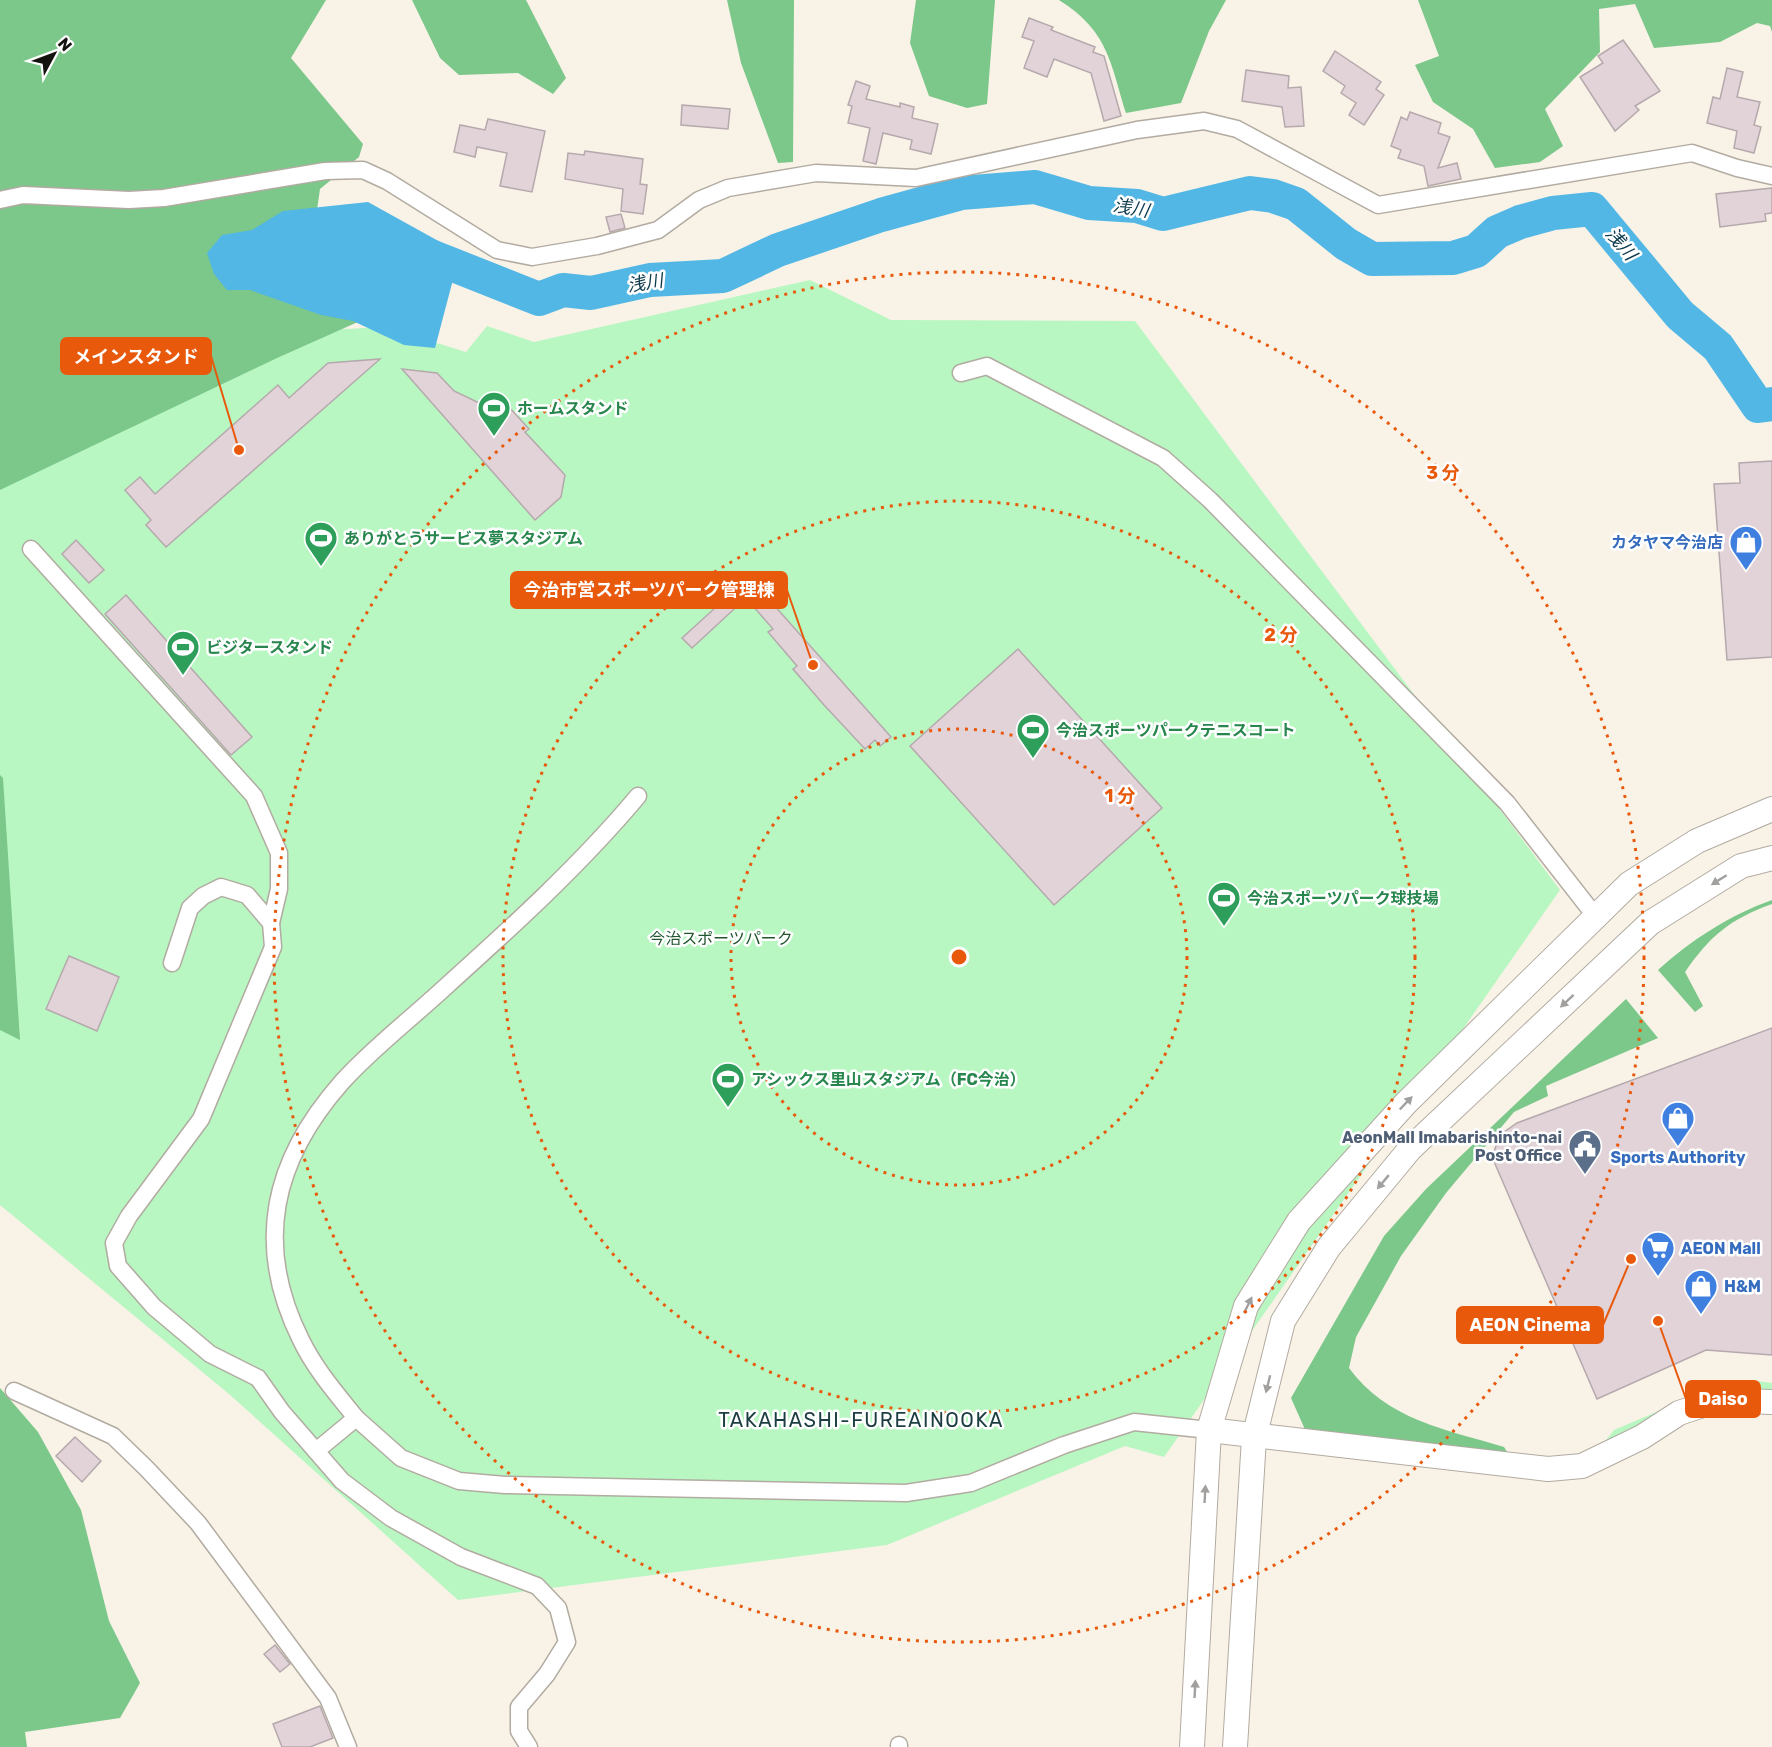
<svg xmlns="http://www.w3.org/2000/svg" width="1772" height="1747" viewBox="0 0 1772 1747" font-family="Rubik,'Noto Sans JP',sans-serif">
<style>
.green{fill:#b8f7c2}
.forest{fill:#7cc78a}
.water{fill:#52b7e5}
.lines{fill:none;stroke-linecap:round;stroke-linejoin:round}
.river{stroke:#52b7e5;stroke-width:34}
.building{fill:#e1d3d8;stroke:#b6a9ad;stroke-width:1.5}
.street-casing{stroke:#b2aba1;stroke-width:19}
.secondary-casing{stroke:#b2aba1;stroke-width:26}
.street{stroke:#fff;stroke-width:16}
.secondary{stroke:#fff;stroke-width:24}
.oneway{fill:#a1a09f}
.ring{fill:none;stroke:#e8590c;stroke-width:3;stroke-dasharray:3 6}
.labels{text-anchor:middle;stroke-width:5;stroke-linejoin:round;paint-order:stroke}
.leisure-label{font-size:16px;font-weight:bold;fill:#27864d;stroke:#fff;text-anchor:start}
.shop-label{font-size:16px;font-weight:bold;fill:#366cbe;stroke:#fff;text-anchor:start}
.park-label{font-size:16px;fill:#20552d;stroke:#fff}
.service-label{font-size:16px;font-weight:bold;fill:#4e5e75;stroke:#fff;text-anchor:end}
.water-label{font-size:18px;font-style:italic;fill:#0c394c;stroke:#fff}
.quarter-label{font-size:20px;letter-spacing:1.5px;fill:#1c3e41;stroke:#fff}
.centre{fill:#e8590c;stroke:#fff;stroke-width:3}
.ring-label{font-size:18px;text-anchor:middle;font-weight:bold;fill:#e8590c;stroke:#fff;stroke-width:5;stroke-linejoin:round;paint-order:stroke}
.leader{fill:none;stroke:#e8590c;stroke-width:2}
.callout-dot{fill:#e8590c;stroke:#fff;stroke-width:2}
.callout{fill:#e8590c;stroke:#e8590c;stroke-width:2}
.callout-label{font-size:18px;text-anchor:middle;font-weight:bold;fill:#fff}
</style>
<rect width="100%" height="100%" fill="#f9f2e7"/>
<g class="green">
<polygon points="810,280 891,320 1135,321 1560,890 1164,1457 1125,1446 887,1545 458,1600 229,1394 0,1205 0,447 306,331 385,327 466,352 487,326 534,342"/>
<polygon points="1757,1381 1772,1383 1772,1396 1603,1444 1614,1430 1687,1399"/>
</g>
<g class="forest">
<polygon points="0,0 326,0 291,58 363,144 359,157 320,189 315,224 405,301 277,358 0,490"/>
<polygon points="412,0 526,0 566,78 553,94 518,73 459,75 440,58"/>
<polygon points="727,0 794,0 793,162 778,163 741,63"/>
<polygon points="916,0 995,0 987,104 967,108 929,96 910,43"/>
<path d="M1059 0H1226L1209 31 1181 103 1126 113C1110 61 1108 31 1059 0Z"/>
<polygon points="1418,0 1772,0 1772,32 1770,26 1757,23 1720,42 1654,48 1635,4 1599,9 1600,52 1545,109 1563,146 1540,162 1495,168 1473,129 1433,102 1415,65 1439,56"/>
<polygon points="0,775 3,778 20,1040 0,1030"/>
<path d="M1772 900V904C1730 919 1710 936 1685 972L1703 1006 1695 1012 1658 970C1691 940 1730 915 1772 900Z"/>
<path d="M1626 999 1658 1038 1546 1086 1548 1096 1514 1112 1446 1193 1401 1256 1356 1337 1349 1368C1387 1420 1445 1429 1504 1447L1513 1461 1307 1434 1291 1398 1384 1236 1426 1189Z"/>
<polygon points="0,1388 38,1432 81,1510 109,1621 140,1683 120,1718 25,1732 27,1747 0,1747"/>
</g>
<polygon class="water" points="368,202 460,253 435,348 404,345 353,321 321,315 250,290 227,290 214,274 207,253 222,235 252,230 283,211"/>
<g class="lines">
<polyline class="river" points="428,255 539,299 563,290 591,293 650,280 723,276 778,250 881,215 961,193 1035,187 1089,203 1137,206 1163,214 1250,193 1273,196 1296,204 1346,244 1372,259 1453,258 1476,251 1497,232 1520,222 1553,213 1592,209 1680,315 1718,347 1758,406 1772,404"/>
</g>
<g class="building">
<polygon points="1029,18 1053,27 1051,30 1095,47 1093,52 1104,56 1121,116 1104,121 1091,73 1054,59 1047,77 1024,68 1034,41 1022,37"/>
<polygon points="1623,40 1660,91 1635,106 1639,110 1615,131 1580,77 1603,63 1598,56"/>
<polygon points="1335,51 1381,82 1376,89 1384,95 1364,125 1349,115 1356,103 1341,93 1345,86 1323,71"/>
<polygon points="1727,68 1743,72 1737,97 1760,102 1754,125 1761,127 1754,153 1734,148 1737,131 1707,123 1713,97 1720,99"/>
<polygon points="1246,70 1289,76 1288,88 1301,87 1304,126 1285,127 1282,107 1242,101"/>
<polygon points="856,81 870,86 866,99 900,107 900,103 914,107 912,118 938,124 931,154 910,149 912,140 883,133 876,164 863,161 870,128 848,123 852,106 848,105"/>
<polygon points="682,105 730,109 728,129 681,125"/>
<polygon points="1410,112 1441,123 1438,133 1450,137 1438,168 1457,163 1461,179 1428,186 1424,166 1398,158 1401,150 1391,146 1401,117 1407,120"/>
<polygon points="488,119 545,131 532,192 500,186 507,153 477,147 475,157 454,152 460,125 485,130"/>
<polygon points="585,151 643,159 640,184 647,185 643,214 621,211 623,189 565,179 568,153 584,155"/>
<polygon points="1772,188 1772,213 1765,214 1766,221 1720,227 1716,194"/>
<polygon points="621,214 625,228 610,232 606,217"/>
<polygon points="380,359 166,547 146,525 151,520 125,490 140,477 155,494 278,385 289,398 328,363"/>
<polygon points="402,369 437,373 454,391 477,402 495,401 505,411 509,407 529,429 525,432 565,475 561,497 535,520"/>
<polygon points="1772,461 1772,657 1727,660 1714,484 1740,483 1739,463"/>
<polygon points="76,540 104,570 89,583 62,554"/>
<polygon points="768,577 758,587 891,737 880,746 875,740 865,749 824,705 793,669 797,666 768,632 773,629 746,598 692,648 682,638 737,588 734,584 746,585"/>
<polygon points="126,595 252,737 231,755 105,614"/>
<polygon points="1018,649 1162,808 1054,905 910,746"/>
<polygon points="69,956 119,977 97,1031 46,1009"/>
<polygon points="1772,1028 1772,1355 1706,1350 1597,1399 1492,1157 1500,1135 1517,1123"/>
<polygon points="75,1437 101,1461 82,1482 56,1456"/>
<polygon points="275,1645 290,1664 280,1672 264,1654"/>
<polygon points="320,1706 333,1738 310,1747 282,1747 273,1724"/>
</g>
<g class="lines">
<defs>
<g id="street">
<polyline points="0,200 23,195 129,200 164,198 325,171 363,170 387,181 497,250 532,257 597,246 658,230 699,200 728,188 816,173 916,178 1137,130 1204,121 1237,129 1378,205 1692,153 1737,168 1772,176"/>
<polyline points="961,373 987,366 1163,458 1210,500 1507,803 1596,917"/>
<polyline points="31,549 254,796 279,853 279,889 271,923"/>
<polyline points="172,963 190,908 203,896 221,887 247,895 271,923 273,947 201,1119 129,1216 114,1243 118,1266 154,1307 210,1354 258,1378 282,1412 342,1481 391,1518 461,1557 537,1586 558,1608 567,1642 547,1674 519,1707 519,1731 529,1747"/>
<polyline points="14,1391 113,1436 146,1468 198,1523 328,1698 348,1747"/>
<path d="M356 1418C336 1393 315 1369 301 1340 253 1244 273 1160 342 1082 369 1052 402 1026 432 999 503 935 576 870 638 796"/>
<polyline points="316,1451 356,1418 401,1458 459,1481 505,1485 906,1493 971,1483 1064,1445 1134,1422 1209,1430"/>
<polyline points="899,1747 899,1745"/>
</g>
<g id="secondary">
<polyline points="1209,1430 1548,1469 1582,1466 1642,1437 1679,1413 1718,1400 1772,1402"/>
<polyline points="1192,1747 1209,1430 1246,1306 1299,1221 1406,1103 1629,884 1697,841 1772,809"/>
<polyline points="1235,1747 1254,1438 1283,1321 1329,1247 1410,1149 1650,923 1741,866 1772,858"/>
</g>
</defs>
<use href="#street" class="street-casing"/>
<use href="#secondary" class="secondary-casing"/>
<use href="#street" class="street"/>
<use href="#secondary" class="secondary"/>
</g>
<defs><path id="oneway-solid" d="M-6-.8H1V-3.2L6.5 0L1 3.2V.8H-6Z" transform="scale(1.5)"/></defs>
<g class="oneway">
<use href="#oneway-solid" transform="translate(1719 880) rotate(148)"/>
<use href="#oneway-solid" transform="translate(1567 1001) rotate(137)"/>
<use href="#oneway-solid" transform="translate(1406 1103) rotate(-46)"/>
<use href="#oneway-solid" transform="translate(1383 1182) rotate(130)"/>
<use href="#oneway-solid" transform="translate(1248 1305) rotate(-64)"/>
<use href="#oneway-solid" transform="translate(1268 1384) rotate(104)"/>
<use href="#oneway-solid" transform="translate(1205 1494) rotate(-87)"/>
<use href="#oneway-solid" transform="translate(1195 1689) rotate(-87)"/>
</g>
<g class="ring">
<circle cx="959" cy="957" r="228"/>
<circle cx="959" cy="957" r="456"/>
<circle cx="959" cy="957" r="685"/>
</g>
<defs>
<symbol id="stadium-pin" viewBox="-11 -11 22 30"><path d="M0 17L-7.5 6A9.5 9.5 0 1 1 7.5 6Z" fill="#2e9e5b" stroke="#fff"/><path d="M0-5a6.5 5 0 1 0 0 10a6.5 5 0 1 0 0-10ZM-3.5-1.8h7v3.6h-7Z" fill="#fff"/></symbol>
<symbol id="shop-pin" viewBox="-11 -11 22 30"><path d="M0 17L-7.5 6A9.5 9.5 0 1 1 7.5 6Z" fill="#3f7fe0" stroke="#fff"/><path d="M-5-2.5h2.3a2.7 3.5 0 0 1 5.4 0H5L5.5 6h-11ZM-1.5-2.5h3a1.5 2.3 0 0 0-3 0Z" fill="#fff"/></symbol>
<symbol id="civic-pin" viewBox="-11 -11 22 30"><path d="M0 17L-7.5 6A9.5 9.5 0 1 1 7.5 6Z" fill="#5c6f8a" stroke="#fff"/><path d="M-.6-6.5H3V-4.5H.6V-3L4-1V1h2V6H-6V1h2V-1L-.6-3ZM-1.2 2.5V6h2.4V2.5Z" fill="#fff"/></symbol>
<symbol id="supermarket-pin" viewBox="-11 -11 22 30"><path d="M0 17L-7.5 6A9.5 9.5 0 1 1 7.5 6Z" fill="#3f7fe0" stroke="#fff"/><path d="M-6-5.5h2.5l.6 2H6L4.5 2H-2.5L-4.4-4H-6ZM-1.5 3.2a1.3 1.3 0 1 0 .1 0ZM3 3.2a1.3 1.3 0 1 0 .1 0Z" fill="#fff"/></symbol>
</defs>
<g fill-rule="evenodd">
<use href="#stadium-pin" x="475" y="389" width="38" height="52"/>
<use href="#stadium-pin" x="302" y="519" width="38" height="52"/>
<use href="#shop-pin" x="1727" y="523" width="38" height="52"/>
<use href="#stadium-pin" x="164" y="628" width="38" height="52"/>
<use href="#stadium-pin" x="1014" y="711" width="38" height="52"/>
<use href="#stadium-pin" x="1205" y="879" width="38" height="52"/>
<use href="#stadium-pin" x="709" y="1060" width="38" height="52"/>
<use href="#shop-pin" x="1659" y="1099" width="38" height="52"/>
<use href="#civic-pin" x="1566" y="1127" width="38" height="52"/>
<use href="#supermarket-pin" x="1639" y="1229" width="38" height="52"/>
<use href="#shop-pin" x="1682" y="1267" width="38" height="52"/>
</g>
<g class="labels">
<g class="leisure-label">
<text x="517" y="414">ホームスタンド</text>
<text x="344" y="544">ありがとうサービス夢スタジアム</text>
<text x="206" y="653">ビジタースタンド</text>
<text x="1056" y="736">今治スポーツパークテニスコート</text>
<text x="1247" y="904">今治スポーツパーク球技場</text>
<text x="751" y="1085">アシックス里山スタジアム（FC今治）</text>
</g>
<g class="shop-label">
<text x="1723" y="548" text-anchor="end">カタヤマ今治店</text>
<text x="1678" y="1163" text-anchor="middle">Sports Authority</text>
<text x="1681" y="1254">AEON Mall</text>
<text x="1724" y="1292">H&amp;M</text>
</g>
<g class="park-label">
<text x="721" y="944">今治スポーツパーク</text>
</g>
<g class="service-label">
<text x="1562" y="1143">AeonMall Imabarishinto-nai<tspan x="1562" dy="18">Post Office</tspan></text>
</g>
<g class="water-label">
<text transform="translate(1131 208) rotate(10)" y="6">浅川</text>
<text transform="translate(1621 244) rotate(50)" y="6">浅川</text>
<text transform="translate(645 283) rotate(-9)" y="6">浅川</text>
</g>
<g class="quarter-label">
<text x="861" y="1427">TAKAHASHI-FUREAINOOKA</text>
</g>
</g>
<circle cx="959" cy="957" r="9" class="centre"/>
<g class="ring-label">
<text x="1443" y="479">3 分</text>
<text x="1281" y="641">2 分</text>
<text x="1120" y="802">1 分</text>
</g>
<path class="leader" d="M239 450L211 356M813 665L787 590M1631 1259L1603 1325M1658 1321L1686 1399"/>
<g class="callout-dot">
<circle cx="239" cy="450" r="6"/>
<circle cx="813" cy="665" r="6"/>
<circle cx="1631" cy="1259" r="6"/>
<circle cx="1658" cy="1321" r="6"/>
</g>
<g class="callout">
<rect x="61" y="338" width="150" height="36" rx="6"/>
<rect x="511" y="572" width="276" height="36" rx="6"/>
<rect x="1457" y="1307" width="146" height="36" rx="6"/>
<rect x="1686" y="1381" width="74" height="36" rx="6"/>
</g>
<g class="callout-label">
<text x="136" y="363">メインスタンド</text>
<text x="649" y="596">今治市営スポーツパーク管理棟</text>
<text x="1530" y="1331">AEON Cinema</text>
<text x="1723" y="1405">Daiso</text>
</g>
<g transform="translate(54 54) rotate(49)" stroke="#ffffff" stroke-width="4.5" paint-order="stroke">
<path d="M0-4.5L10 22L0 15L-10 22Z" fill="#14120e"/>
<text y="-9" font-size="16" font-weight="bold" text-anchor="middle" fill="#14120e">N</text>
</g>
</svg>
